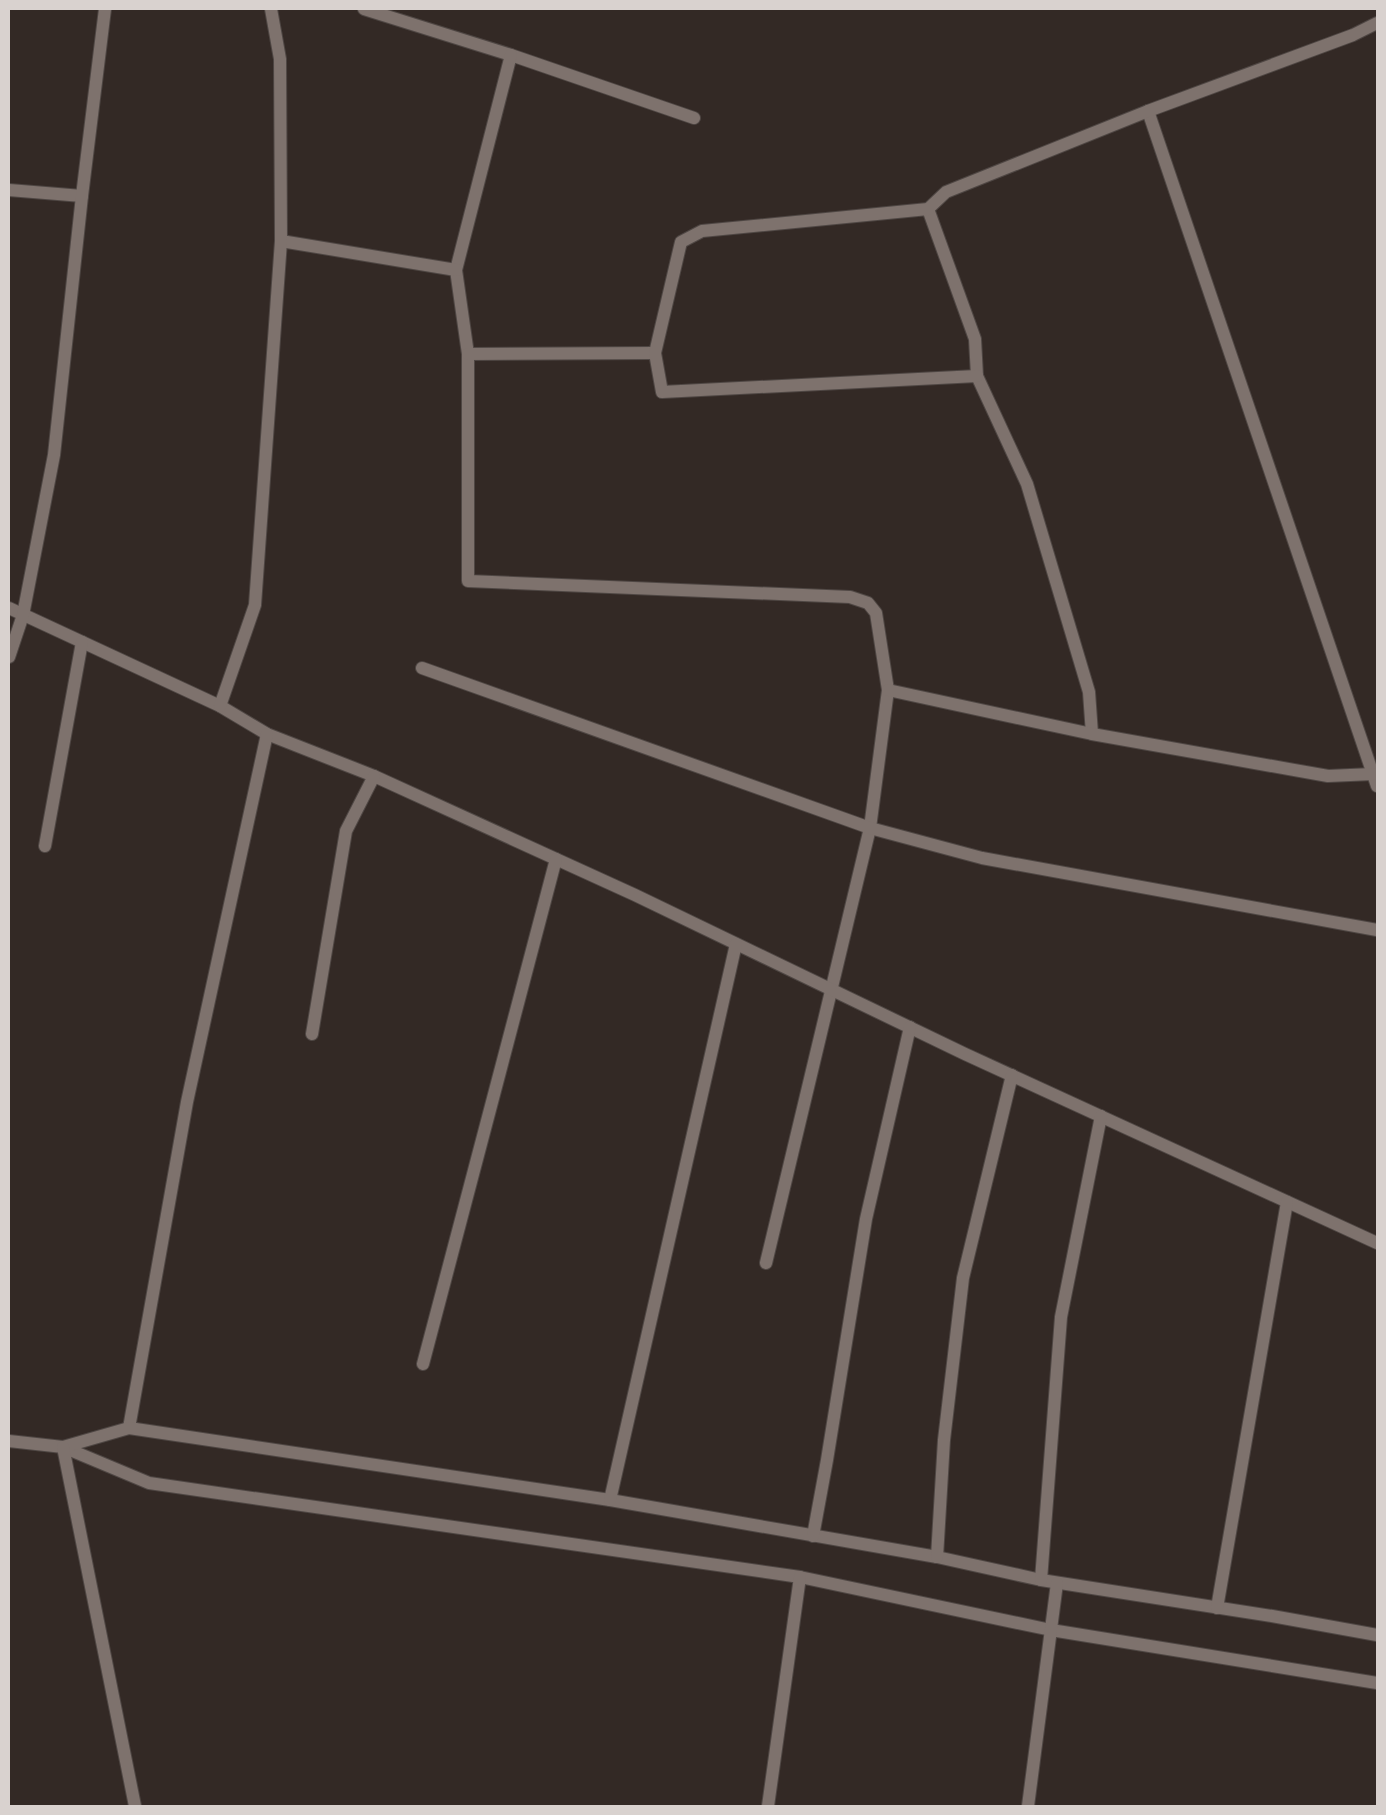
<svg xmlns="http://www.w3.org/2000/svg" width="1386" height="1815" viewBox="0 0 1386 1815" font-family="Inter,sans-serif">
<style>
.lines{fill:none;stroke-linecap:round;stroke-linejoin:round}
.minor-casing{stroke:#4f4744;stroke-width:14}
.minor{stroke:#7e726d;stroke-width:12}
</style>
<rect width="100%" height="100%" fill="#332925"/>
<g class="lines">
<defs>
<g id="minor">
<polyline points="364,9 511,55 694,118"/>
<polyline points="511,55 456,270 468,354 468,581 850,597 868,603 876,613 888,690 870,828 766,1263"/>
<polyline points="1148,111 1377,786"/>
<polyline points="9,190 82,196"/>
<polyline points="928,209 975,339 977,376 1027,484 1089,692 1092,734"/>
<polyline points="281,241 456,270"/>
<polyline points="468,354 655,353"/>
<polyline points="977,376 662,392 655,353 681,242 702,231 928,209 946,192 1148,111 1353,35 1377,23"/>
<polyline points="9,608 220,706 267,734 374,776 635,895 965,1054 1377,1243"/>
<polyline points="9,657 23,615 54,455 82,196 105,9"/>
<polyline points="422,668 870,828 982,858 1377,930"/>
<polyline points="888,690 1092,734 1328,776 1373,774"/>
<polyline points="220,706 255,605 281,241 280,59 271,9"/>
<polyline points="45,846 82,642"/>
<polyline points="312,1034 346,831 374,776"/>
<polyline points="423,1364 556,859"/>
<polyline points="129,1428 187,1102 267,734"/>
<polyline points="9,1441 63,1447 149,1483 800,1577 1051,1630 1377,1683"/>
<polyline points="63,1447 129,1428 610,1500 937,1557 1041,1580 1272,1616 1377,1635"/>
<polyline points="63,1447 135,1806"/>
<polyline points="610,1500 736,944"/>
<polyline points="813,1536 827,1460 866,1219 910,1027"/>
<polyline points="937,1557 944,1440 963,1278 1012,1075"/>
<polyline points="1041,1580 1061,1317 1101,1116"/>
<polyline points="1217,1608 1287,1202"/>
<polyline points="768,1806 800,1577"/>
<polyline points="1028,1806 1057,1583"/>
</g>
</defs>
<use href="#minor" class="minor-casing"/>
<use href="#minor" class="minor"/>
</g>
<rect width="1386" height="1815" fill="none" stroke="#d9d2cf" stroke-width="20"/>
</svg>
